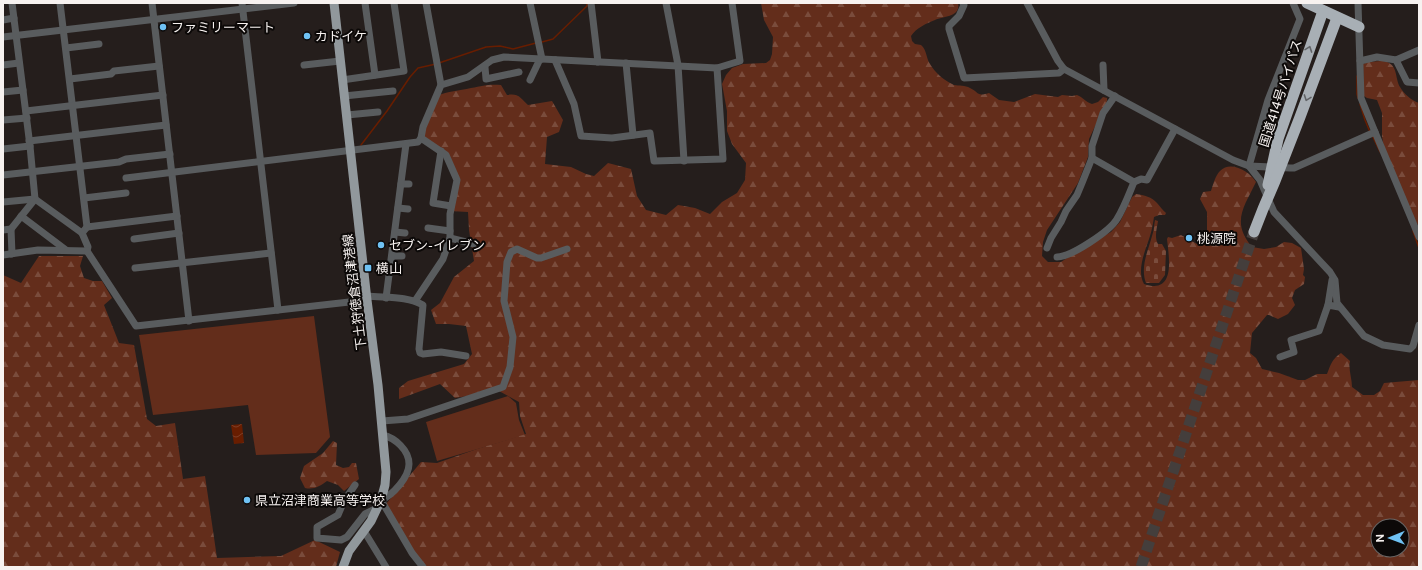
<svg xmlns="http://www.w3.org/2000/svg" width="1422" height="570" viewBox="0 0 1422 570" font-family="'Public Sans','Noto Sans JP',sans-serif">
<style>
.green{fill:#632d1b}
.forest{fill:url(#forest-firs);fill-rule:evenodd}
.cemetery{fill:url(#cemetery-stones)}
.water{fill:url(#water-waves)}
.lines{fill:none;stroke-linecap:round;stroke-linejoin:round}
.stream{stroke:#681d00;stroke-width:1.5}
.highway-tunnel{stroke:#443e3c;stroke-width:11;stroke-dasharray:11 5.5;stroke-linecap:butt}
.minor{stroke:#595c5e;stroke-width:7}
.major{stroke:#91989c;stroke-width:9}
.highway{stroke:#a8afb5;stroke-width:11}
.oneway{stroke:#626467}
.poi-dot{fill:#6fc2f4;stroke:#0c0908;stroke-width:1.5}
.labels{text-anchor:middle;stroke-width:4;stroke-linejoin:round;paint-order:stroke}
.poi-label{font-size:13px;fill:#f7f2f0;stroke:#0c0908;text-anchor:start}
.street-label{font-size:13px;fill:#f7f2f0;stroke:#0c0908}
</style>
<defs>
<pattern id="forest-firs" width="22" height="20" patternUnits="userSpaceOnUse"><rect width="22" height="20" fill="#632d1b"/><path d="M5 1l3.5 6h-7zM16 11l3.5 6h-7z" fill="#7a4c3c"/></pattern>
<pattern id="cemetery-stones" width="16" height="16" patternUnits="userSpaceOnUse"><rect width="16" height="16" fill="#632d1b"/><path d="M2 7V4a2 2 0 0 1 4 0v3zM10 15v-3a2 2 0 0 1 4 0v3z" fill="#7a4c3c"/></pattern>
<pattern id="water-waves" width="16" height="10" patternUnits="userSpaceOnUse"><rect width="16" height="10" fill="#681d00"/><path d="M0 5q4-4 8 0t8 0" fill="none" stroke="#7e3e26"/></pattern>
</defs>
<rect width="100%" height="100%" fill="#251e1c"/>
<g class="green">
<polygon points="314,316 330,437 316,453 256,455 248,405 153,415 139,335"/>
<polygon points="508,396 516,403 519,420 525,435 437,461 426,422"/>
</g>
<g class="forest">
<path d="M761 3H958C961 17 944 16 935 20 927 23 916 28 911 36L912 41 915 44 921 45C927 50 926 58 930 64 935 73 945 81 954 85 959 86 965 85 970 88 979 92 976 97 989 93L999 100 1014 102 1035 94 1058 97 1062 95 1072 96 1077 95C1083 97 1085 102 1092 104L1098 102 1103 97 1107 98V101L1089 139 1088 157 1078 183 1047 230 1043 242 1042 256 1048 262H1061L1082 248 1111 232 1120 222 1132 197 1136 194C1144 195 1152 197 1157 203 1160 206 1162 210 1166 213L1165 215H1159L1154 217C1153 223 1152 230 1150 236 1146 249 1136 270 1144 284 1176 295 1169 258 1167 239L1168 237 1172 238 1181 235 1197 244 1202 245 1207 241V212L1200 199 1203 192 1211 191C1213 185 1215 176 1220 171 1231 160 1250 172 1256 182 1244 207 1231 222 1252 247L1264 249 1276 247 1284 242 1292 243 1301 248 1304 269 1303 275 1305 277 1304 284 1295 290 1292 298 1295 305 1288 314 1278 319 1269 315H1267L1252 333 1250 353 1256 358 1262 369 1279 373 1298 380H1305L1317 374H1327C1331 364 1332 359 1341 353L1350 361C1348 368 1352 379 1352 387L1363 395H1374L1380 391 1384 383 1419 380V567H425L409 545 386 504 421 462 437 463 477 449 526 434 520 416 519 402 499 391 455 398 440 384 399 399V388L408 381 464 364 472 354 466 326 449 324H436L431 310 440 303 454 277 474 261 469 230 468 212 450 211 458 178 451 159 421 138 437 96C448 91 459 91 471 88 483 86 488 84 501 85L507 95C519 93 520 98 528 105L552 101 563 120 559 132 547 137 545 164 571 167 586 174 594 176 608 163 631 169 637 196 646 210 666 215 678 205 695 208 710 214 722 202 737 193 745 180 746 163 732 144 727 131V111L722 84 726 75 732 68 743 64 766 63 770 60 772 54 773 37 764 20ZM1378 526H1402V550H1378Z"/>
<path d="M1368 62C1374 62 1382 60 1387 62 1398 66 1395 79 1400 87 1403 93 1412 101 1419 103V227L1412 215 1384 148 1382 136V113L1377 100 1367 98 1364 96 1363 64Z"/>
<polygon points="39,256 83,256 80,266 84,278 93,281 102,281 112,298 104,305 119,343 134,345 147,419 156,426 175,423 183,479 205,476 217,558 281,556 315,540 340,552 336,567 3,567 3,275 21,283"/>
<path d="M333 441 337 443 336 465 343 468 349 467 352 463H356L359 479 344 491 338 485 327 481C320 486 314 490 305 488L300 478 304 466 323 453Z"/>
</g>
<path class="cemetery" d="M1155 220 1158 221C1157 228 1154 237 1158 244H1162L1166 251 1165 275 1159 283H1146C1140 267 1148 251 1152 236 1154 231 1154 225 1155 220Z"/>
<polygon class="water" points="242,424 244,443 234,444 231,425"/>
<g class="lines">
<g class="stream">
<polyline points="542,42 553,39 587,6 587,3"/>
<polyline points="439,63 486,47 500,46 513,49 536,43"/>
<polyline points="1357,76 1357,94 1358,98"/>
<polyline points="1360,104 1365,120 1370,132"/>
<polyline points="1372,135 1380,152"/>
<polyline points="361,145 387,111 410,77 418,68 436,64"/>
<polyline points="1413,231 1419,248"/>
</g>
<polyline class="highway-tunnel" points="1141,567 1254,232"/>
<g class="minor">
<polyline points="60,3 87,227 82,233"/>
<polyline points="152,3 189,321"/>
<polyline points="242,3 278,310"/>
<polyline points="365,3 375,75"/>
<polyline points="426,3 441,85"/>
<polyline points="530,3 542,59"/>
<polyline points="591,3 598,62"/>
<polyline points="666,3 678,65 684,161"/>
<polyline points="963,3 964,5 959,16 949,26 949,29 964,78 1059,73 1064,69"/>
<polyline points="1027,3 1058,61 1064,69 1233,160 1249,166 1290,168 1294,168 1375,132 1361,98 1358,3"/>
<polyline points="1293,3 1300,19 1268,100 1249,166 1260,180 1274,212 1330,272 1335,280 1337,303 1364,336 1383,345 1410,349 1413,346 1419,325"/>
<polyline points="3,20 14,18"/>
<polyline points="3,37 294,3"/>
<polyline points="66,48 99,44"/>
<polyline points="555,60 574,104 581,136 612,138 650,133 654,161 723,159 717,68"/>
<polyline points="1396,60 1419,50"/>
<polyline points="1360,61 1377,57 1396,60 1407,82 1419,83"/>
<polyline points="626,63 633,135"/>
<polyline points="3,65 19,63"/>
<polyline points="304,65 340,61"/>
<polyline points="1103,65 1104,90"/>
<polyline points="485,67 486,79 519,72"/>
<polyline points="70,79 111,74 114,71 159,66"/>
<polyline points="342,80 404,71 394,3"/>
<polyline points="530,80 540,59"/>
<polyline points="3,92 23,90"/>
<polyline points="344,96 393,91"/>
<polyline points="26,111 163,95"/>
<polyline points="347,115 378,112"/>
<polyline points="3,120 27,118"/>
<polyline points="1375,132 1419,237"/>
<polyline points="29,141 166,125"/>
<polyline points="3,149 30,146"/>
<polyline points="441,151 433,203 451,206"/>
<polyline points="1092,158 1134,182"/>
<polyline points="3,175 119,162 126,159 170,154"/>
<polyline points="126,178 418,142 421,138 423,127 441,85 468,77 492,60 504,57 717,68 740,61 732,3"/>
<polyline points="401,184 409,184"/>
<polyline points="84,198 126,193"/>
<polyline points="3,202 35,199 82,233 88,247 87,251 136,326 367,300"/>
<polyline points="398,208 408,209"/>
<polyline points="21,216 66,250"/>
<polyline points="87,227 177,216"/>
<polyline points="428,228 450,231"/>
<polyline points="11,229 12,254"/>
<polyline points="3,230 11,229 35,199 30,146 12,3"/>
<polyline points="395,232 405,233"/>
<polyline points="450,238 474,244"/>
<polyline points="134,239 179,233"/>
<polyline points="1047,248 1051,238 1061,222 1066,211 1077,195 1082,183 1092,158 1092,146 1103,113 1115,96"/>
<polyline points="3,255 38,250 87,251"/>
<polyline points="392,256 402,256"/>
<path d="M1057 257C1071 257 1110 231 1117 219 1124 208 1129 194 1134 182L1141 179 1147 180 1175 129"/>
<polyline points="135,268 271,253"/>
<path d="M367 296C386 298 407 296 423 305L419 349 420 353 423 354 441 352 466 356"/>
<polyline points="386,298 406,144"/>
<polyline points="415,301 443,259 450,238 450,214 457,180 446,155 421,138"/>
<polyline points="1328,305 1332,280"/>
<polyline points="1280,357 1294,352 1291,340 1319,331 1328,305 1339,307"/>
<polyline points="382,421 408,419 503,387 510,367 513,337 504,301 507,262 511,252 517,249 537,258 541,258 567,249"/>
<path d="M383 435C395 438 409 450 409 464 409 477 393 495 381 500L412 553 423 567"/>
<polyline points="355,485 344,501 338,515 317,527 317,538 341,540 347,537 365,514 377,508"/>
<polyline points="364,531 386,567"/>
</g>
<polyline class="major" points="334,3 367,300 378,385 386,472 385,485 381,500 371,521 349,551 343,567"/>
<g class="highway">
<polyline points="1307,3 1359,27"/>
<polyline points="1268,185 1278,139 1323,11"/>
<polyline points="1254,232 1263,209 1275,181 1300,117 1337,18"/>
</g>
</g>
<defs><path id="oneway-chevron" d="M-2-3.5L2.5 0L-2 3.5" fill="none" stroke-width="1.6" stroke-linecap="round" stroke-linejoin="round"/></defs>
<g class="oneway">
<use href="#oneway-chevron" transform="translate(1309 49) rotate(-70)"/>
<use href="#oneway-chevron" transform="translate(1307 98) rotate(110)"/>
</g>
<g class="poi-dot">
<circle cx="163" cy="27" r="4"/>
<circle cx="307" cy="36" r="4"/>
<circle cx="1189" cy="238" r="4"/>
<circle cx="381" cy="245" r="4"/>
<rect x="364" y="264" width="8" height="8" rx="2"/>
<circle cx="247" cy="500" r="4"/>
</g>
<g class="labels">
<g class="poi-label">
<text x="171" y="32">ファミリーマート</text>
<text x="315" y="41">カドイケ</text>
<text x="1197" y="243">桃源院</text>
<text x="389" y="250">セブン-イレブン</text>
<text x="376" y="273">横山</text>
<text x="255" y="505">県立沼津商業高等学校</text>
</g>
<g class="street-label">
<text transform="translate(1280 93) rotate(-72)" y="5">国道414号バイパス</text>
<text transform="translate(354 292) rotate(-97)" y="5">下土狩徳倉沼津港線</text>
</g>
</g>
<rect width="1422" height="570" fill="none" stroke="#f7f2f0" stroke-width="8"/>
<g transform="translate(1390 538) rotate(269)"><circle r="19" fill="#0c0908" stroke="#6a6665"/>
<path d="M0-3L7 15L0 10L-7 15Z" fill="#6fc2f4"/>
<text y="-6" font-size="11" font-weight="bold" text-anchor="middle" fill="#f7f2f0">N</text>
</g>
</svg>
